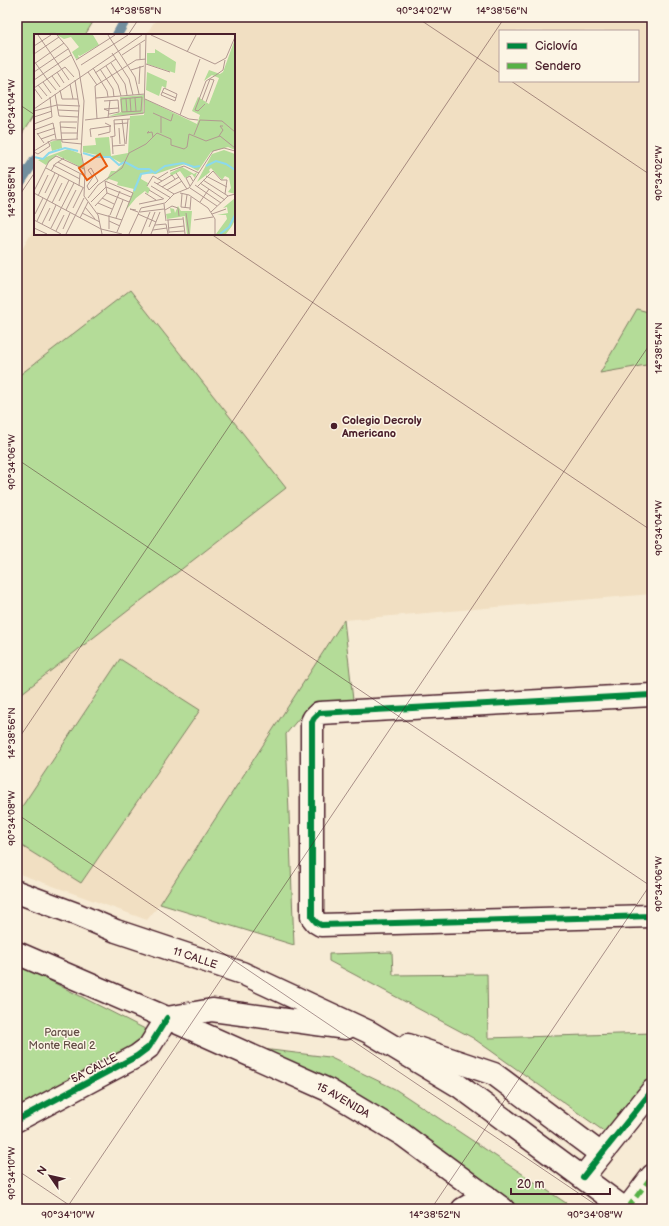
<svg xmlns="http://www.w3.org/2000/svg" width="669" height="1226" viewBox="0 0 669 1226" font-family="'Balsamiq Sans',sans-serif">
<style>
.built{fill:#f1dfc2;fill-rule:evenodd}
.green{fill:#b4dc98;stroke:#7f7e62}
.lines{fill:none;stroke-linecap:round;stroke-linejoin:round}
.stream{stroke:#728f9e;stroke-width:10}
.street-casing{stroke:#4a1f2b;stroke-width:25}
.secondary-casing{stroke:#4a1f2b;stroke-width:25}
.street{stroke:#fcf5e5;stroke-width:22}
.secondary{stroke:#fcf5e5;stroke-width:22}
.quiet{stroke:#57b146;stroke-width:5;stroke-dasharray:10 5;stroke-linecap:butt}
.cycleway-casing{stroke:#fcf5e5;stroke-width:8}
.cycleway{stroke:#00873e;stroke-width:6}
.ticks{fill:none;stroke:#4a1f2b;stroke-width:1;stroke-opacity:0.45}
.poi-dot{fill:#4a1f2b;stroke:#fcf5e5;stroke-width:1.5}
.labels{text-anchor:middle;stroke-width:3;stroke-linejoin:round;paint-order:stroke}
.poi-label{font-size:11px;font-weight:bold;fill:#4a1f2b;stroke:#fcf5e5;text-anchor:start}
.street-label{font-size:11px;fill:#4a1f2b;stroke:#fcf5e5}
.park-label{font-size:11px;fill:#644e46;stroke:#fcf5e5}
.inset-river{fill:none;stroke:#8cd9eb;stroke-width:2}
.inset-road{fill:none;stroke:#b29991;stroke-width:1}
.view{fill:#e8590c;fill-opacity:0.15;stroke:#e8590c;stroke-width:2}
.inset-edge{fill:none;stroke:#4a1f2b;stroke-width:2}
.neatline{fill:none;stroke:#4a1f2b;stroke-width:1.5}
.ticks-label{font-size:10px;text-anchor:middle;fill:#4a1f2b}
</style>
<rect width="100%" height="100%" fill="#f7ebd5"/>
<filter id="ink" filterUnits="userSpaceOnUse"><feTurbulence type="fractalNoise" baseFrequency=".025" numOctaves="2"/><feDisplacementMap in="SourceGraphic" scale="8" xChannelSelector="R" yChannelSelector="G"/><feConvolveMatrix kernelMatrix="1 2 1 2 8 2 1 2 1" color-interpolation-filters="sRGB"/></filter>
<g filter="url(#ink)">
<path class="built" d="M157 17H652V594L344 620 160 904 147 920 17 873V258L35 227V234H234V35H146ZM500 31H638V81H500Z"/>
<g class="green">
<polygon points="17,17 96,17 85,35 35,35 35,113 17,142"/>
<polygon points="130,290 286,488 17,697 17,377"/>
<polygon points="637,309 652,313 652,364 600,373"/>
<polygon points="344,620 353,700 309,706 286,734 294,945 160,904"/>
<polygon points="120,659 200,710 81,883 17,843 17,814"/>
<polygon points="392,952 393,975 487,974 488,1038 652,1033 652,1098 619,1142 473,1038 329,961 329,954"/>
<polygon points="17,964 147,1030 161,1037 17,1114"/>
<polygon points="254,1048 329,1057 395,1089 575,1209 522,1209 403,1121"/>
</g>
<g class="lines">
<g class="stream">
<polyline points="117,35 127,17"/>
<polyline points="17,187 35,160"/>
</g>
<defs>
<g id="street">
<polyline points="652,695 319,713 314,718 312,722 312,917 316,922 321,925 652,916"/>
<polyline points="17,1120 137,1056 149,1047 167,1018"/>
<polyline points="583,1177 652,1091"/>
<polyline points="463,1209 486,1196"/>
<polyline points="627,1209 652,1176"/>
</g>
<g id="secondary">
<path id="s1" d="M17 892 76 914 116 931 242 973 369 1032 459 1086 625 1209"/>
<path id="s2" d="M17 953 167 1018 328 1090 403 1135 503 1209"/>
<polyline points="167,1018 212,1010 346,1028"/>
<polyline points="408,1045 494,1074 601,1154"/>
<polyline points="644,1187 652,1193"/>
</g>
</defs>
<use href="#street" class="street-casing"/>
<use href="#secondary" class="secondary-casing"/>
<use href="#street" class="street"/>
<use href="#secondary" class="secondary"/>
<polyline class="quiet" points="627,1209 652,1176"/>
<defs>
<g id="cycleway">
<polyline points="652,695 319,713 314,718 312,722 312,917 316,922 321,925 652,916"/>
<polyline points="17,1120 137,1056 149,1047 167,1018"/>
<polyline points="583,1177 652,1091"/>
</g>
</defs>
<use href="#cycleway" class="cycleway-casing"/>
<use href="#cycleway" class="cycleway"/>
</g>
</g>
<path class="ticks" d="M416 17 500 73M128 35 140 17M511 81 652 176M17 103 35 115M17 199 35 172M211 234 652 531M17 459 652 887M17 741 505 17M17 814 602 1209M17 1170 75 1209M66 1209 652 341M431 1209 652 882"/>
<circle class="poi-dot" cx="334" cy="426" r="4"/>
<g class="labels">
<g class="poi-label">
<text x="342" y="424">Colegio Decroly<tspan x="342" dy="13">Americano</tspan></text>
</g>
<g class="street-label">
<text dy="4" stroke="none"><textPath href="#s1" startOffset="190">11 CALLE</textPath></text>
<text transform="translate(94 1068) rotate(-28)" y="4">5A CALLE</text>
<text dy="4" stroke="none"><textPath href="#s2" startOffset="358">15 AVENIDA</textPath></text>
</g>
<g class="park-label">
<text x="62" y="1036">Parque<tspan x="62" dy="13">Monte Real 2</tspan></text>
</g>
</g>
<g transform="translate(34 34)">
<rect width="201" height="201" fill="#f7ebd5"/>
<path d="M23 1H59L65 11 46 22 44 21 45 24 42 25 38 18 45 13 37 3 30 5ZM201 5V116L194 113 177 118 164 137 151 130 122 140 108 139 107 145 114 149 113 152 116 155 114 160 111 157 102 164 92 176 100 155 83 151 84 148 75 145 72 147 77 137H82L89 130 78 124 49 118V112L62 111 61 104 75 103 77 122 94 119 96 82 110 81 111 65 163 90 166 81 158 77 164 63 175 70 185 44 178 41 170 47 175 36 186 40 189 38ZM121 15 142 28 141 39 113 30V19H121ZM113 38 133 47 132 54 128 52 125 62 112 56ZM110 61 109 80 75 82 87 78 86 63ZM27 105 28 114 18 117 16 108ZM34 115 47 120 50 135 23 121 12 131 4 126ZM190 116 201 120V160L194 158 197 154 195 144 191 142 188 146 177 134 175 136 176 138 163 148 178 120ZM148 133 160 140 163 138 161 144 158 140 151 144 146 137 137 142 136 139ZM201 164V186L198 192 192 200H182L193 185 192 181H183L194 179 193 173 189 174ZM144 172 147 177H158L156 200H153L151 182 133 185 132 180 137 179 136 174 140 175 141 179Z" fill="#b4dc98"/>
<path class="inset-river" d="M49 119 62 123H76L85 131 91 128 104 135H115L121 139 131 132 149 129 160 133 166 132M0 123 9 125 15 119 31 114 44 117M172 132 182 127 192 130 201 136M100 157 107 140 118 138M186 200 195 193 201 181"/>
<path class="inset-road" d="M4 1 35 46M23 1 34 14 45 37 50 67 47 118 51 138 50 162 64 181 68 200M74 1 101 43 105 60M117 1 181 30 192 24 201 3M0 12 17 1M153 18 162 1M78 19 95 45 99 61M0 20 25 3M88 21 111 6M106 25V10M42 26 81 1M0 27 13 45M77 29 91 50 93 61M0 30 30 9M112 30 136 38M47 31 94 1M72 32 84 51 87 62M59 34 73 57 74 63M66 35 79 55 80 63M97 36 110 32M0 38 34 15M23 38 30 49M54 38 63 51M61 39 82 25M182 41 189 36 191 26M18 42 26 53M13 45 22 56M0 46 37 21M41 46 45 72 43 105M9 48 17 59M36 50 39 65M105 50 106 32M4 51 13 62M0 54 31 33 40 43M0 54 8 65M130 54 143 60 141 67 127 61ZM26 56 28 65H44M128 58 142 64M21 60 25 82 44 83M108 63 107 77 88 78 87 65ZM62 64 111 60M96 64 97 78M101 64 102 77M92 65 93 78M111 65 155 85 164 86M168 66 176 45 180 46 172 68M70 67 84 66 85 78 75 80M171 70 164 77 161 76 172 47 182 41M0 75 108 1M24 76 45 77M0 77 23 71 46 72M75 77 70 75 85 74M119 79 137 87 139 80M146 81 166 25M0 83 18 77M74 84 76 66M63 85 61 52 102 26 112 25M88 85 91 110M51 86 110 79 112 1M43 88H26L28 108 48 110M0 90 18 83 16 63M80 90 94 89M26 93 42 94M85 94 86 110M0 96 19 89 22 105M115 97 113 99 118 98 119 103M3 99 10 109M27 99H43M127 99V83M3 100 21 94M64 101 76 98V92M160 101 166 86 188 87 201 98M185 102 189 96 186 92H189M57 103 56 95 77 92 71 89M76 103 81 102 80 86 96 85M78 103 79 120M7 105 21 100M92 110 94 85M79 112 91 111M0 117 18 106 44 105M0 118 4 120 16 112 14 107M24 128 51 142M19 131 46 145M12 134 50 154M57 134 64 147 55 156 53 152 59 143 54 136ZM17 137 21 130 30 124M136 137 150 132 165 139M142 139 153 155M172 142 193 153M123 145 134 138M169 146 194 162M71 147 99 159 83 198M71 147 73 159M120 148 140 160M166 149 191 166M123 150 138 141 141 145M161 151 187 169M45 152 46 140M113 152 119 142 128 147M117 152 137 164M156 152 152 144 156 142 159 147M128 153 145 143M163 153 179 137 187 146H193L191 160M156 154 183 172M115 156 130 165M133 156 148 147M0 157 15 127 22 122 50 135M0 159 67 195M11 159 21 139M73 159 95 168M111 159 122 166M146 159 155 161 174 174 181 185V200M148 160 147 173 156 174M4 162 14 141M54 164 64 151 88 134 95 119 112 110 123 99 137 105V111L150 115 153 113 155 100 172 107 186 102 201 114M68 164 80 170M25 167 35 146M57 168 72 153 97 163M166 168 175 155M18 169 28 149M64 169 78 175M105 170 129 165M130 170 132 187M61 172 73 159M51 173 61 185M39 174 49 154M151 174 153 161M32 176 42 156M102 176 96 175 104 178M131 176 138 172 144 174 145 182M156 176 157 163M106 178 130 175M177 178 194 162 201 160M48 179 66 188M63 179 88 186M152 179 155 200M1 180 9 164M104 180 122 188M178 180 192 175M75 181V195M76 181 86 157M149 183 151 200M46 184 54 168M82 184 89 166M0 186 27 200M133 186 149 185M134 186 135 199M160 186 179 183M3 187 25 141M15 187 22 171M75 187 86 192M8 190 16 174M121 191 132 190 134 200M115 193 121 178M0 194 13 200M17 194 40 149M135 194 150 192M29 195 36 179M67 195 88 200M119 196 133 194M22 197 30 181M135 198 150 197M32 200 50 164M95 200 107 174 131 169 140 160 155 154 179 117 190 114 201 117M107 200 116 178M117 200 126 178"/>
<path class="view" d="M66 120 73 132 53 146 45 134Z"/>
<rect width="201" height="201" class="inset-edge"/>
</g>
<rect width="669" height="1226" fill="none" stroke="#fcf5e5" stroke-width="44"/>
<rect x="499" y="30" width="140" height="52" fill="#fcf5e5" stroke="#b59f9b"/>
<rect x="507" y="43" width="20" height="6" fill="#00873e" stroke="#b59f9b"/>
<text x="535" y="50" font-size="12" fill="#4a1f2b">Ciclovía</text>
<rect x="507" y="63" width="20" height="6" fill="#57b146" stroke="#b59f9b"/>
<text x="535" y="70" font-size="12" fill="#4a1f2b">Sendero</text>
<g transform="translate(50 1176) rotate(304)" stroke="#fcf5e5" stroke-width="3" paint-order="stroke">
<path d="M0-3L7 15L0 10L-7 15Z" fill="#4a1f2b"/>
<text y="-6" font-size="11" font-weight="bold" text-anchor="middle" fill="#4a1f2b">N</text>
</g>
<path d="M511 1188v6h99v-6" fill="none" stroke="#4a1f2b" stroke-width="2"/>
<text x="517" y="1188" font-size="12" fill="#4a1f2b" stroke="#fcf5e5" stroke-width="3" paint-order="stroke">20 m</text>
<rect x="22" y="22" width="625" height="1182" class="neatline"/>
<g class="ticks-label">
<text x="136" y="14">14°38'58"N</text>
<text x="424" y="14">90°34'02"W</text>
<text x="502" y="14">14°38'56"N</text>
<text transform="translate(11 107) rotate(-90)" y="4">90°34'04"W</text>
<text transform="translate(658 173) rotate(-90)" y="4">90°34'02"W</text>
<text transform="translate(11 192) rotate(-90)" y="4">14°38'58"N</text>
<text transform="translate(658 348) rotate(-90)" y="4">14°38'54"N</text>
<text transform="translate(11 462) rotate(-90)" y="4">90°34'06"W</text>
<text transform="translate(658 528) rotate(-90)" y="4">90°34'04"W</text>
<text transform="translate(11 733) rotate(-90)" y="4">14°38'56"N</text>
<text transform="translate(11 818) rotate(-90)" y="4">90°34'08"W</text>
<text transform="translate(658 884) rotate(-90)" y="4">90°34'06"W</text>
<text transform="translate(11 1173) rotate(-90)" y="4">90°34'10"W</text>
<text x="68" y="1218">90°34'10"W</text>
<text x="435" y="1218">14°38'52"N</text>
<text x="595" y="1218">90°34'08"W</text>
</g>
</svg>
